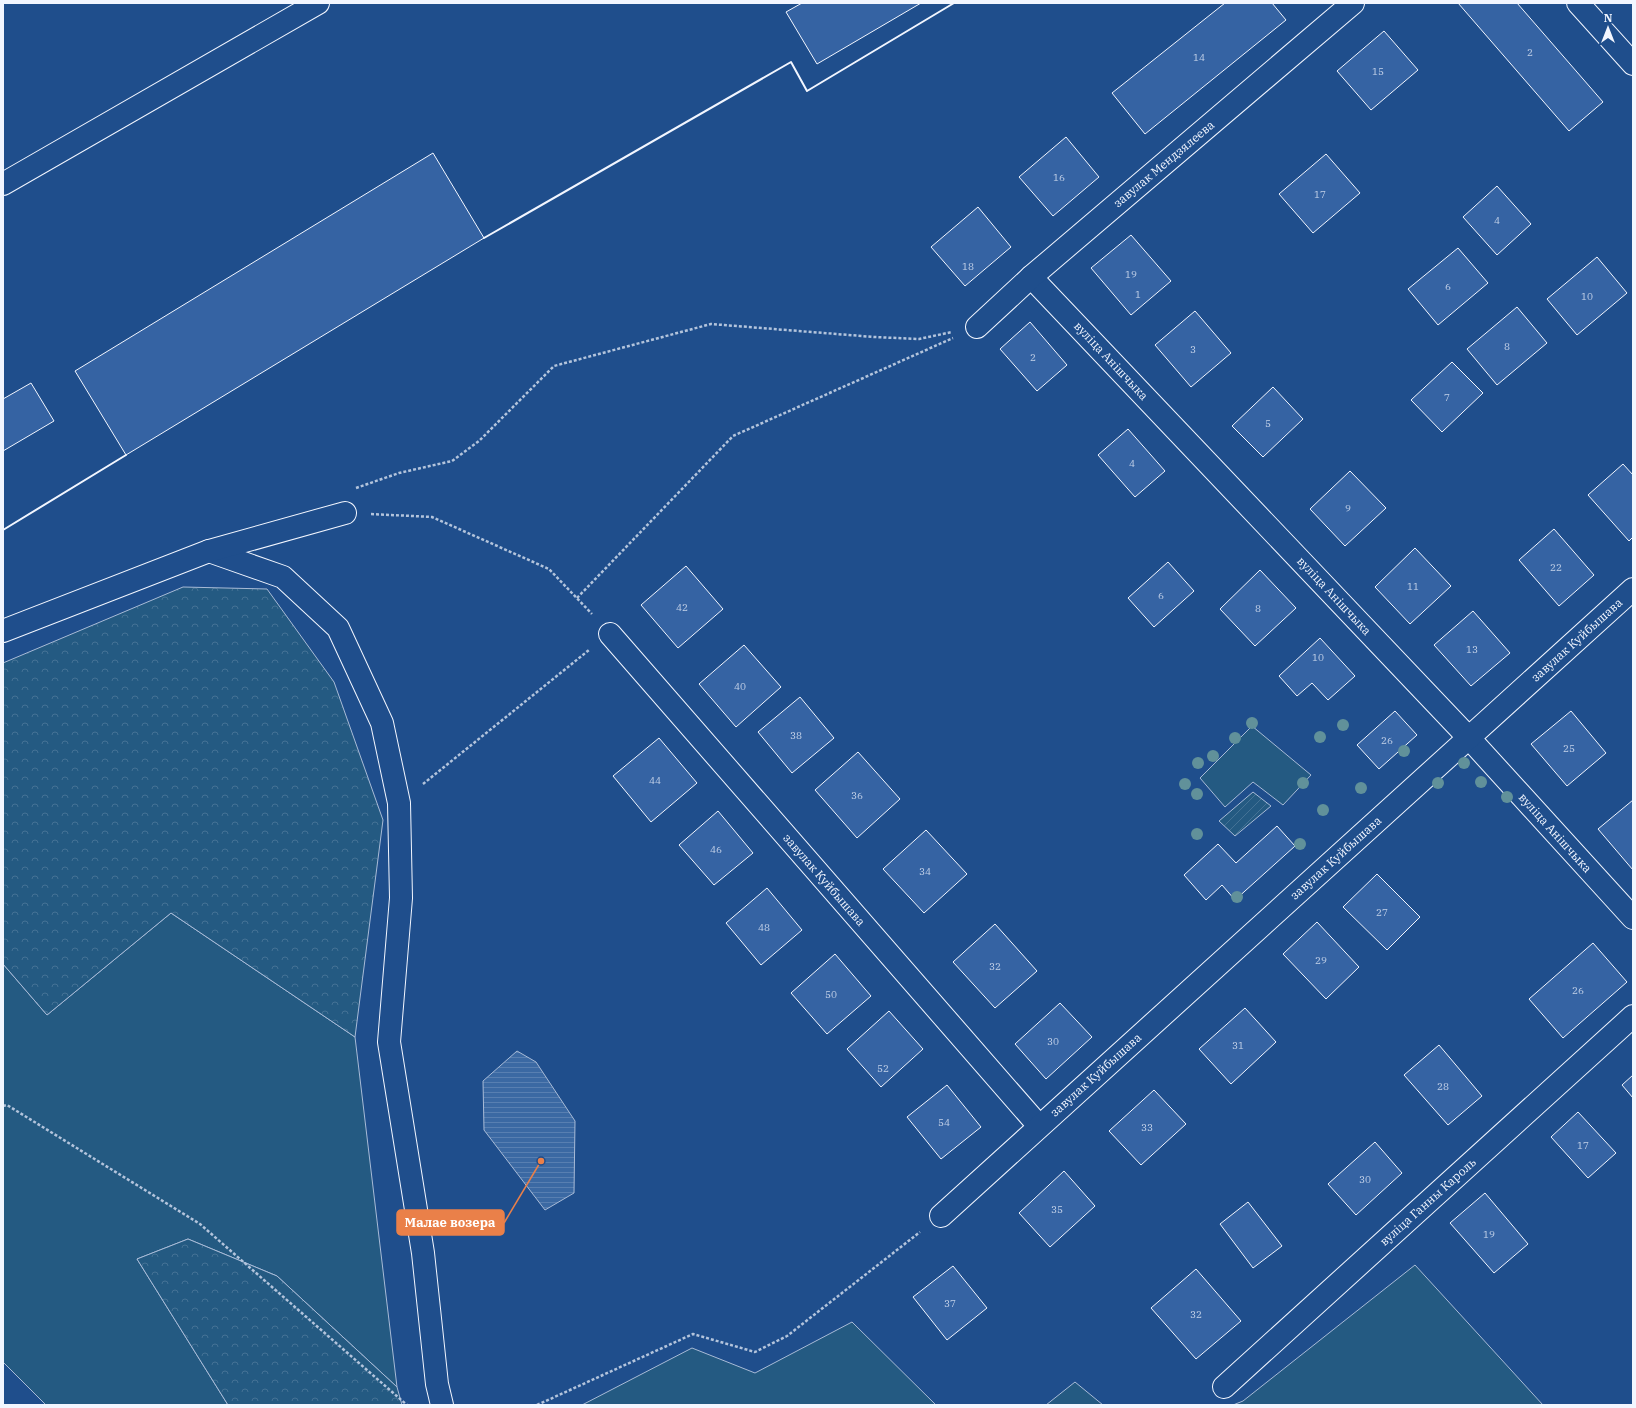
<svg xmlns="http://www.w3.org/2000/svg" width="1636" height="1408" viewBox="0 0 1636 1408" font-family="'IBM Plex Serif',serif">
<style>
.grass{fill:#245a82;stroke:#a8bbd7}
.forest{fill:url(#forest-crowns);stroke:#a8bbd7}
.garden{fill:url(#garden-furrows);stroke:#a8bbd7}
.water{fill:url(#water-rules);stroke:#a8bbd7}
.building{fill:#3563a3;stroke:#f2f6ff}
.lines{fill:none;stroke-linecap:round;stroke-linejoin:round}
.minor-casing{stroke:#f2f6ff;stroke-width:24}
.path{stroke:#b3c4dc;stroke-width:2.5;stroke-dasharray:3 2;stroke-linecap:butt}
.minor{stroke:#1f4e8c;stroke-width:22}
.wall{stroke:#f2f6ff;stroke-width:2}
.tree{fill:#61919a}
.labels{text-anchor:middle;stroke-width:3;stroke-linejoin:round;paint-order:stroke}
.number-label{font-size:10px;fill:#c3d1e8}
.street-label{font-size:12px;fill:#f2f6ff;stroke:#1f4e8c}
.leader{fill:none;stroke:#ea8049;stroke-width:1.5}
.callout-dot{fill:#ea8049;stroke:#1f4e8c;stroke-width:1.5}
.callout{fill:#ea8049;stroke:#ea8049;stroke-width:1.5}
.callout-label{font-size:13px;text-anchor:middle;font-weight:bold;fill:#fff}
</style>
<defs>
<pattern id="forest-crowns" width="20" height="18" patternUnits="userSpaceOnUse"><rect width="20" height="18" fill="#245a82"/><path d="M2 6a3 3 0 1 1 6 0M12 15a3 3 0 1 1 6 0" fill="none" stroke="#447295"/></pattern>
<pattern id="garden-furrows" width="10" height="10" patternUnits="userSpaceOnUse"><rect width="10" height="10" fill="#245a82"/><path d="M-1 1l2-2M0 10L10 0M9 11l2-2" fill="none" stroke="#447295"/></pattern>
<pattern id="water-rules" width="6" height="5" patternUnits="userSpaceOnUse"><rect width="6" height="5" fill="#3b69a3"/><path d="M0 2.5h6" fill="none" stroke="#587fb1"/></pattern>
</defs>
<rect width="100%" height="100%" fill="#1f4e8c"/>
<g class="grass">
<polygon points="1252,726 1311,775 1283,805 1253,782 1225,807 1200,778"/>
<polygon points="171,913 355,1037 397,1387 277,1276 188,1239 137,1259 228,1405 46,1405 3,1362 3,964 47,1015"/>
<polygon points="1415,1265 1543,1405 1233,1405 1243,1401"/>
<polygon points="852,1322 936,1405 582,1405 692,1348 755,1373"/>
<polygon points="1075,1382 1103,1405 1046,1405"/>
</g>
<g class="forest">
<polygon points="183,587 267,589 334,682 383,820 355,1037 171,913 47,1015 3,964 3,663"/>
<polygon points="188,1239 277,1276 397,1387 402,1405 228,1405 137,1259"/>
</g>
<polygon class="garden" points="1253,792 1271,806 1235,836 1219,821"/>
<polygon class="water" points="517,1051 536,1062 575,1121 574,1193 545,1210 484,1130 483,1081"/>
<g class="building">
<polygon points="802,3 921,3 817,64 786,12"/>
<polygon points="1225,3 1272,3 1286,20 1145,134 1112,93"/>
<polygon points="1458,3 1517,3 1603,102 1569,131"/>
<polygon points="1384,31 1418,70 1371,110 1337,71"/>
<polygon points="1066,137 1099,177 1053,216 1019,177"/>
<polygon points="433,153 484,238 126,455 75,371"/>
<polygon points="1326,154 1360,193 1313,233 1279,194"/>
<polygon points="1497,186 1531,224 1497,255 1463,217"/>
<polygon points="978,207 1011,247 965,286 931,247"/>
<polygon points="1131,235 1171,281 1131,315 1091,268"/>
<polygon points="1458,248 1488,283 1438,325 1408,289"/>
<polygon points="1597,257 1627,293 1577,335 1547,299"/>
<polygon points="1517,307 1547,343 1497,385 1467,349"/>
<polygon points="1195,311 1231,353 1191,387 1155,345"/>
<polygon points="1030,322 1067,365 1037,391 1000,349"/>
<polygon points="1452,362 1483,393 1442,432 1411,400"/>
<polygon points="31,383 54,421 3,451 3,399"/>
<polygon points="1273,387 1303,419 1263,457 1232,426"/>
<polygon points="1128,429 1165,471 1135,497 1098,455"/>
<polygon points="1623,464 1633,475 1633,537 1629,541 1588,495"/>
<polygon points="1350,471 1386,508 1345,546 1310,509"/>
<polygon points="1554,529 1594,575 1559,606 1519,560"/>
<polygon points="1415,548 1451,586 1410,624 1375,587"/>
<polygon points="1168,562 1194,591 1154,627 1128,598"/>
<polygon points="686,566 723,609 678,648 641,605"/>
<polygon points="1260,570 1296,608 1255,646 1220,609"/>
<polygon points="1473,611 1510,653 1471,686 1434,645"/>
<polygon points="1320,638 1355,676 1328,700 1312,683 1297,696 1279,676"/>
<polygon points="744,645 781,687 736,727 699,684"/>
<polygon points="800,697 834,738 792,773 758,732"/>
<polygon points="1395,711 1417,735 1379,769 1357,745"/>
<polygon points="1571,711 1606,753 1567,786 1531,744"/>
<polygon points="659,738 697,783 651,822 613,776"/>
<polygon points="858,752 900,799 857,838 815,790"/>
<polygon points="1633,800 1633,870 1598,829"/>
<polygon points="718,811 753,853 714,885 679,845"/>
<polygon points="1277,826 1295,846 1235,900 1222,885 1206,900 1184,875 1218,844 1236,863"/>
<polygon points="926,830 967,874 924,913 883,869"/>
<polygon points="1377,874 1420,917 1387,950 1343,907"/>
<polygon points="767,888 802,930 761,965 726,923"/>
<polygon points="1317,922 1359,967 1326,999 1283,954"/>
<polygon points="995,924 1037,971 995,1008 953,962"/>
<polygon points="1593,943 1627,982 1563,1038 1529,999"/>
<polygon points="835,954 871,996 827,1034 791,993"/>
<polygon points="1060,1003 1092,1037 1046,1079 1015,1044"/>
<polygon points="1245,1008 1276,1042 1231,1084 1199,1049"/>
<polygon points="889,1011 923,1049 881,1087 847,1049"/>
<polygon points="1439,1045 1482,1096 1448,1125 1404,1075"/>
<polygon points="1633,1075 1633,1098 1622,1085"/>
<polygon points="947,1085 981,1127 941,1159 907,1117"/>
<polygon points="1154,1090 1186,1124 1141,1165 1109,1131"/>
<polygon points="1578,1112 1616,1153 1588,1178 1551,1137"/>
<polygon points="1375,1142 1402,1173 1356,1215 1328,1184"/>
<polygon points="1064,1171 1095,1206 1050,1247 1019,1213"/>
<polygon points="1485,1193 1528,1244 1494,1273 1450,1223"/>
<polygon points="1248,1202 1282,1246 1253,1268 1220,1224"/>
<polygon points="953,1266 987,1308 947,1340 913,1297"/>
<polygon points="1196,1269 1241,1321 1196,1359 1151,1308"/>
</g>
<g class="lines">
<defs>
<g id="minor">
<polyline points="1578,3 1633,64"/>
<polyline points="3,184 318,3"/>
<polyline points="1031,277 1469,738 1633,918"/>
<polyline points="977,327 1031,277 1353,3"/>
<polyline points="209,551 283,577 338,628 382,723 399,803 401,898 389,1042 423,1253 437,1384 442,1405"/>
<polyline points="3,631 209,551 345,513"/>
<polyline points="610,634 1039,1126"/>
<polyline points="941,1216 1633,589"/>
<polyline points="1224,1387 1633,1016"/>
</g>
</defs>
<use href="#minor" class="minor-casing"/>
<g class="path">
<polyline points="356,488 399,473 452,461 479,441 554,366 711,324 874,337 919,339 952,332"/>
<polyline points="371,514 432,517 549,569 592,614"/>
<polyline points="577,598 733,436 953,338"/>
<polyline points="423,784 589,650"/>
<polyline points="3,1106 7,1105 200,1224 407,1405"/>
<polyline points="537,1405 693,1334 755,1352 787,1336 920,1232"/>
</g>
<use href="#minor" class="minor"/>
<g class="wall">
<polyline points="484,238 791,62 807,91 954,3"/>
<polyline points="3,530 126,455"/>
</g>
</g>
<g class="tree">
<circle cx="1252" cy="723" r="6"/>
<circle cx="1343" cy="725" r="6"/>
<circle cx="1320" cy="737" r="6"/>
<circle cx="1235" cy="738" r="6"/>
<circle cx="1404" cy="751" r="6"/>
<circle cx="1213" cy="756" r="6"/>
<circle cx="1198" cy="763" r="6"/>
<circle cx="1464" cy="763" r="6"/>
<circle cx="1481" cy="782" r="6"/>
<circle cx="1303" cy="783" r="6"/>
<circle cx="1438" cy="783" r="6"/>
<circle cx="1185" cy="784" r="6"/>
<circle cx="1361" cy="788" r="6"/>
<circle cx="1197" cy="794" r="6"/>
<circle cx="1507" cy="797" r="6"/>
<circle cx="1323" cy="810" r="6"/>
<circle cx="1197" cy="834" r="6"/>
<circle cx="1300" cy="844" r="6"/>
<circle cx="1237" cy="897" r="6"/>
</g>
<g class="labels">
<g class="number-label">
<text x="1530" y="56">2</text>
<text x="1199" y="61">14</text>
<text x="1378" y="75">15</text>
<text x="1059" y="181">16</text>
<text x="1320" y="198">17</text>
<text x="1497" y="224">4</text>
<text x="968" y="270">18</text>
<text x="1131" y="278">19</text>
<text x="1448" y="290">6</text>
<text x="1138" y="298">1</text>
<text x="1587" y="300">10</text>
<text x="1507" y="350">8</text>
<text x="1193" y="353">3</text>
<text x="1033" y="361">2</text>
<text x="1447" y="401">7</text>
<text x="1268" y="427">5</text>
<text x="1132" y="467">4</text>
<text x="1348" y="512">9</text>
<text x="1556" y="571">22</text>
<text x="1413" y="590">11</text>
<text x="1161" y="599">6</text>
<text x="682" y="611">42</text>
<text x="1258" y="612">8</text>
<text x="1472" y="653">13</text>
<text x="1318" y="661">10</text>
<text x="740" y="690">40</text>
<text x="796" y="739">38</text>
<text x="1387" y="744">26</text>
<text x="1569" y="752">25</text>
<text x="655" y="784">44</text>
<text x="857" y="799">36</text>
<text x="716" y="853">46</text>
<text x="925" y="875">34</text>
<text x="1382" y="916">27</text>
<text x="764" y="931">48</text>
<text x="1321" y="964">29</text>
<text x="995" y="970">32</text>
<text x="1578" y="994">26</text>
<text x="831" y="998">50</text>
<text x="1053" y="1045">30</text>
<text x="1238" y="1049">31</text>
<text x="883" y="1072">52</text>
<text x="1443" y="1090">28</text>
<text x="944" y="1126">54</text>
<text x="1147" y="1131">33</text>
<text x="1583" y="1149">17</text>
<text x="1365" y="1183">30</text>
<text x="1057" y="1213">35</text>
<text x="1489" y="1238">19</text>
<text x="950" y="1307">37</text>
<text x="1196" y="1318">32</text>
</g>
<g class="street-label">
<text transform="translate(1164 164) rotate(-40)" y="4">завулак Мендзялеева</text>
<text transform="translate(1111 361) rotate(47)" y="4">вуліца Анішчыка</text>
<text transform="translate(1334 596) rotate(47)" y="4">вуліца Анішчыка</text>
<text transform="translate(1577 640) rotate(-42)" y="4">завулак Куйбышава</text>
<text transform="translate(1555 833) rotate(48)" y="4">вуліца Анішчыка</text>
<text transform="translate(1336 858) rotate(-42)" y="4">завулак Куйбышава</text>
<text transform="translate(824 880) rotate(49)" y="4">завулак Куйбышава</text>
<text transform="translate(1096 1075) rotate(-42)" y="4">завулак Куйбышава</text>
<text transform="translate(1428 1202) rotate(-42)" y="4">вуліца Ганны Кароль</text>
</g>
</g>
<path class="leader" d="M541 1161L504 1223"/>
<circle class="callout-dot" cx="541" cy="1161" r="4"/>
<rect class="callout" x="397" y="1210" width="107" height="25" rx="4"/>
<g class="callout-label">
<text x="450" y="1227">Малае возера</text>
</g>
<rect width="1636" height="1408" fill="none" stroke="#f2f6ff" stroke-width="8"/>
<g transform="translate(1608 28)" stroke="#1f4e8c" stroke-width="3" paint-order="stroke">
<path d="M0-3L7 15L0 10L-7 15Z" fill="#f2f6ff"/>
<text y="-6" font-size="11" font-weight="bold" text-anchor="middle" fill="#f2f6ff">N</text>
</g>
</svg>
